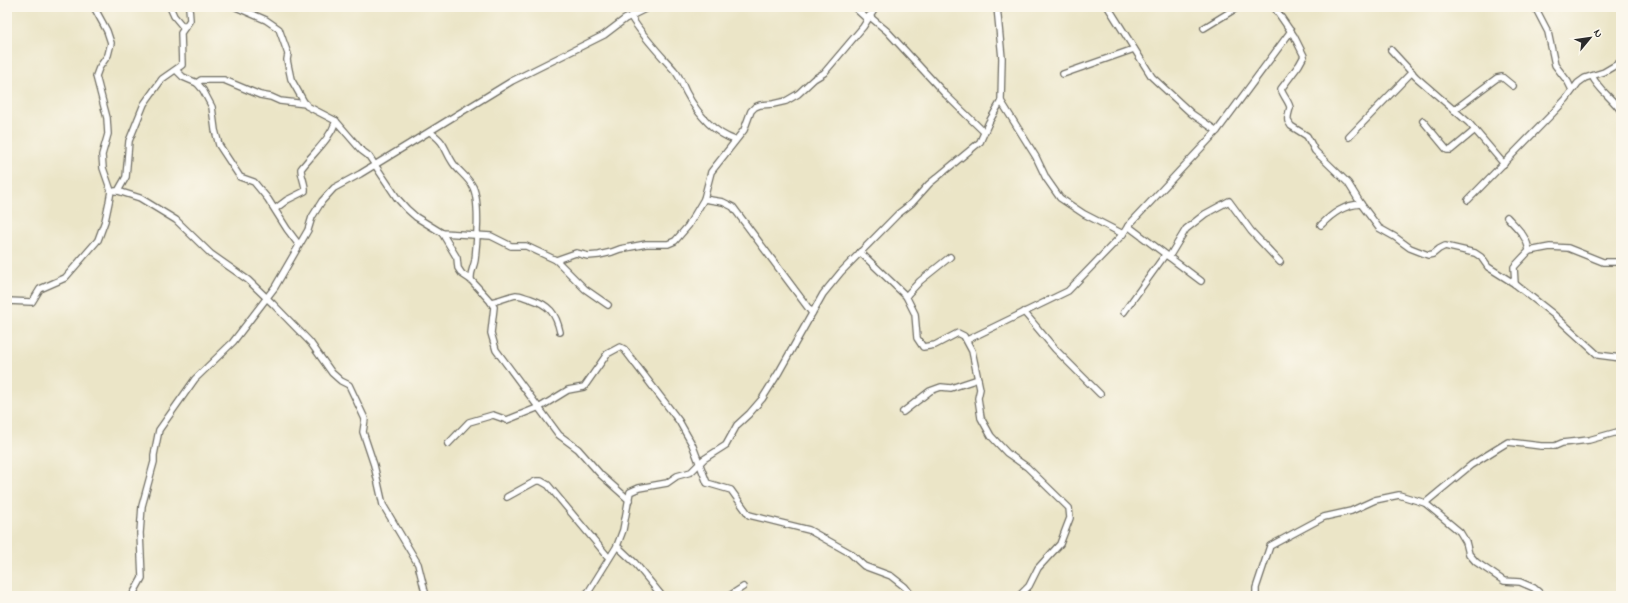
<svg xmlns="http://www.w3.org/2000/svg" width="1628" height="603" viewBox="0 0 1628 603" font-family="'Indie Flower',sans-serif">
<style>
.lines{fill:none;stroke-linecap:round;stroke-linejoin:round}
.street-casing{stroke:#6e6c62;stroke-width:8}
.street{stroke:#fff;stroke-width:5.5}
</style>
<rect width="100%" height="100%" fill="#fbf7ec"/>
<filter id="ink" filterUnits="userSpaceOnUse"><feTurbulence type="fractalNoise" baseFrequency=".025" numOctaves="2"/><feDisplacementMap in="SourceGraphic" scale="8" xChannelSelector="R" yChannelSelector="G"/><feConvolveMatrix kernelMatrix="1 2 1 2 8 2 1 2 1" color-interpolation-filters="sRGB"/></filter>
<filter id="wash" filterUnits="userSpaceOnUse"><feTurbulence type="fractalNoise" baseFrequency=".012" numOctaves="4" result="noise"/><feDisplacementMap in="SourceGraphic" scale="16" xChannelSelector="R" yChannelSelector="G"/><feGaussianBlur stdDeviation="0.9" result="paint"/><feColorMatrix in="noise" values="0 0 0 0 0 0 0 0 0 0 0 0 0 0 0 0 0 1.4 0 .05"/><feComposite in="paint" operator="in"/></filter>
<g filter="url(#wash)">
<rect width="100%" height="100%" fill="#ebe5c7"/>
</g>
<g filter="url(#ink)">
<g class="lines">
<defs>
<g id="street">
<polyline points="170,7 174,16 184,28"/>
<path d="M236 7 266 20 279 29 288 54 287 60 291 79 304 102 307 106 336 121C329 141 314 152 301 169 301 176 306 186 305 191L287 200 275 209"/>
<polyline points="854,7 867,19"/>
<polyline points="1108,7 1152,77 1192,114 1217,131"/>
<path d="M1274 7 1294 36 1304 56 1299 65 1281 89C1283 96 1290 103 1290 108 1289 112 1287 117 1288 121L1291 126 1307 136 1315 151 1348 183 1361 204 1379 228 1395 237 1410 248 1428 255 1433 254 1439 249 1445 246 1475 253 1481 257 1488 267 1515 284 1553 314 1598 355 1621 358"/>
<polyline points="1535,7 1548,32 1555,65 1568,82 1572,90"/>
<polyline points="869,16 887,31 946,95 984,132"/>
<path d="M631 17C644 38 658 52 674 70 680 76 682 84 686 92 697 113 712 132 735 140"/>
<polyline points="1204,28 1238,7"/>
<polyline points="1391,50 1416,77 1469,123 1504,164"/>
<polyline points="176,70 183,77 197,83 203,90 212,107 215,130 219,145 240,177 254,182 268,199 287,229 299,245"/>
<polyline points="1063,74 1134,49"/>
<path d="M1592 76C1599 90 1612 98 1621 111"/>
<polyline points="197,83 201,80 224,80 260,95 271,97 280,101 306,104"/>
<polyline points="1001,101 1036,157 1046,178 1060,198 1084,214 1123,234"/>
<polyline points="1454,110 1497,78 1502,77 1513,86"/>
<polyline points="336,121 361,150 369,156 397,198 407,209 416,217 442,233 491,236 511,246 526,246 556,260 585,289 608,305"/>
<polyline points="1423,121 1447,150 1451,150 1475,130"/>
<path d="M430 132C447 144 443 148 453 163 459 172 468 177 473 187 480 202 477 242 475 260 474 267 470 272 471 280"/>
<polyline points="1349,137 1412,72"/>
<polyline points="115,191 118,191 126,177 129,141 144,104 162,79 182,65 181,33 190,20 189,7"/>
<polyline points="118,191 140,198 176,220 211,254 248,280 273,304 310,342 332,373 341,381 349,385 365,419 363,432 374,465 383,505 418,564 426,596"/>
<polyline points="704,199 723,202 733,207 812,313"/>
<polyline points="1468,200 1552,114 1566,99 1578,83 1585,78 1604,72 1621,62"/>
<path d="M1507 217C1517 228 1527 236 1529 251L1514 267 1515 284"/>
<path d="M1321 225C1333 213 1344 205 1361 204"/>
<polyline points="1128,226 1201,281"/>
<polyline points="442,233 457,258 458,268 462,274 471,280 490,301 494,307 491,333 496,350 559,435 578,449 601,475 629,500"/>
<polyline points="1529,251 1550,247 1568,248 1603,262 1621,262"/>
<polyline points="860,252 906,296 915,314 917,338 923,347 935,345 958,333 964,336 972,351 980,389 978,398 981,418 991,436 1007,453 1027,467 1069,508 1070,518 1060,544 1038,568 1029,586 1019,596"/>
<polyline points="1169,257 1186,229 1205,214 1229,201 1251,231 1280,262"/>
<polyline points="556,260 576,253 588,256 599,255 612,252 620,249 646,244 668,244 675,241 688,226 704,199 711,172 744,130 751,111 755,107 760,105 773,104 786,101 798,94 814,79 824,73 863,27 876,7"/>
<polyline points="906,296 920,281 950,257"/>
<polyline points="7,301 32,302 40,289 65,278 98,240 105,221 109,202 111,191 103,168 102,155 108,134 107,118 96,76 99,68 108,55 111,43 107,31 94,7"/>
<path d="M491 302C498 301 510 296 516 295 521 295 526 298 531 299 549 305 556 313 560 332"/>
<polyline points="1024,312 1055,349 1100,394"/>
<polyline points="1124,312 1165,255"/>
<polyline points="967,340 1068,291 1123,234 1128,226 1217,131 1291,31"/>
<polyline points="903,412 930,391 941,387 951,388 978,379"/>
<polyline points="448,444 469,422 493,415 507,420 542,406 568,390 584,387 607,354 620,347 624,349 679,421 692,444 707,483 731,490 749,515 809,530 850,553 864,566 891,576 905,587 912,596"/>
<polyline points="507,497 536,481 541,481 548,485 609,558"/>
<polyline points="1425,503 1460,532 1466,542 1469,554 1476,562 1504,581 1520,582 1534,588 1543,596"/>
<polyline points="617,546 635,563 662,596"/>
<polyline points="132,596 142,578 140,533 142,506 154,462 154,455 159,430 195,379 233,342 275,287 308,230 312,217 322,201 334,188 360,174 512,81 604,35 625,19 649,7"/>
<polyline points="584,596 589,591 617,546 623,530 630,492 639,488 667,483 677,476 691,472 704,459 726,445 737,425 749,414 762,399 779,372 823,294 841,272 898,214 912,203 929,184 980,142 989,122 1001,101 1002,58 997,7"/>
<polyline points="729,596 743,587"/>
<polyline points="1256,596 1256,588 1270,546 1324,517 1351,511 1375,500 1399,495 1425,503 1471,465 1508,442 1541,446 1555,446 1562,443 1589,440 1621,431"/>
</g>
</defs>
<use href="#street" class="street-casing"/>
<use href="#street" class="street"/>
</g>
</g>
<rect width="1628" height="603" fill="none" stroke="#fbf7ec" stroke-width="24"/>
<g transform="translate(1590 38) rotate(61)" stroke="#fbf7ec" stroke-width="3" paint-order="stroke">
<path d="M0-3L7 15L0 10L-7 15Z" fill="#2b2b2b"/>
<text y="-6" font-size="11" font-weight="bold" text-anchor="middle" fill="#2b2b2b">N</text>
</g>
</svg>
